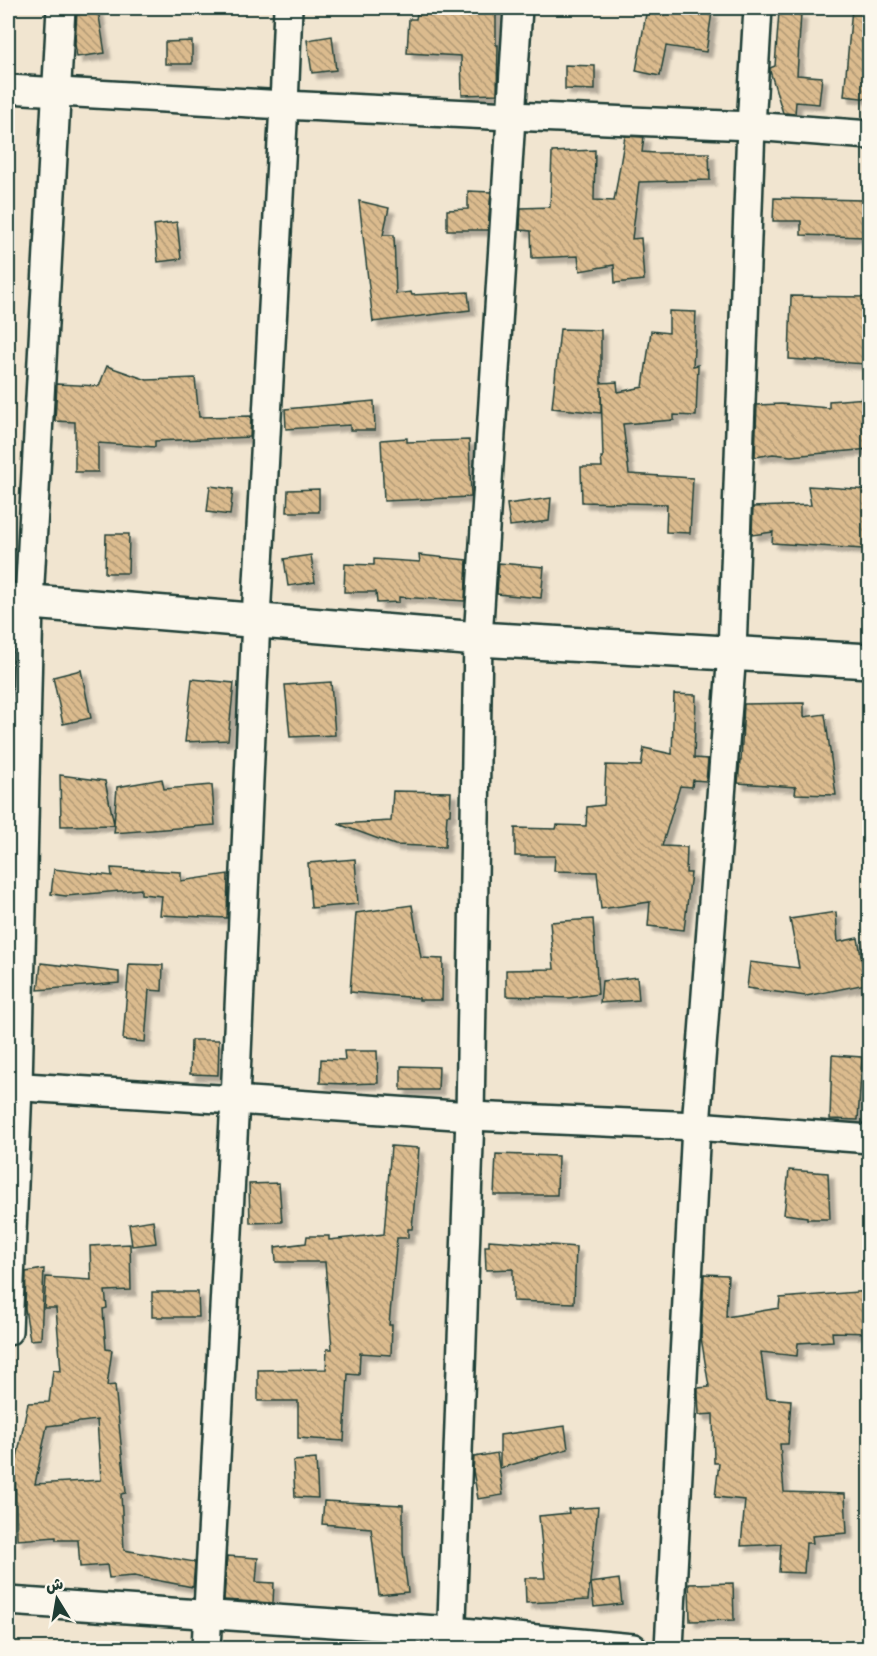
<svg xmlns="http://www.w3.org/2000/svg" width="877" height="1656" viewBox="0 0 877 1656" font-family="'Patrick Hand','Playpen Sans Arabic',sans-serif">
<style>
.building{fill:url(#building-back-hatch);stroke:#1f3d34;stroke-width:1.5;fill-rule:evenodd;filter:url(#shadow)}
.lines{fill:none;stroke-linecap:round;stroke-linejoin:round}
.minor-casing{stroke:#1f3d34;stroke-width:32}
.tertiary-casing{stroke:#1f3d34;stroke-width:38}
.minor{stroke:#fbf7ec;stroke-width:27}
.tertiary{stroke:#fbf7ec;stroke-width:33}
</style>
<defs>
<pattern id="building-back-hatch" width="6" height="6" patternUnits="userSpaceOnUse" patternTransform="scale(1.5)"><rect width="6" height="6" fill="#dbbb8e"/><path d="M-1 5l2 2M0 0l6 6M5-1l2 2" fill="none" stroke="#b19975"/></pattern>
<filter id="shadow"><feDropShadow dx="5.5" dy="5.5" stdDeviation="1.5" flood-color="#0004"/></filter>
</defs>
<rect width="100%" height="100%" fill="#f1e5d0"/>
<filter id="ink" filterUnits="userSpaceOnUse"><feTurbulence type="fractalNoise" baseFrequency=".0167" numOctaves="2"/><feDisplacementMap in="SourceGraphic" scale="12" xChannelSelector="R" yChannelSelector="G"/><feConvolveMatrix kernelMatrix="1 2 1 2 8 2 1 2 1" color-interpolation-filters="sRGB"/></filter>
<g filter="url(#ink)">
<g class="building">
<polygon points="418,8 496,8 496,45 498,45 497,94 462,95 461,56 407,53 409,19 416,19"/>
<polygon points="647,8 687,8 712,12 706,52 666,46 660,76 636,71"/>
<polygon points="852,8 870,8 870,99 844,96"/>
<polygon points="98,10 105,53 77,57 75,44 77,12"/>
<polygon points="779,12 801,14 797,75 822,77 819,104 796,102 795,114 783,113 770,71 770,68 775,66"/>
<polygon points="332,36 336,70 312,73 307,40"/>
<polygon points="192,41 192,64 165,64 165,42"/>
<polygon points="565,65 595,66 595,90 565,89"/>
<polygon points="625,136 644,137 642,152 655,153 709,153 710,180 639,182 632,239 641,238 644,280 615,283 614,265 580,271 578,256 532,258 531,231 520,230 521,208 550,207 552,152 595,150 594,200 614,201"/>
<polygon points="468,191 491,192 488,230 447,230 447,210 468,209"/>
<polygon points="774,198 863,200 863,205 866,206 865,237 801,235 801,221 773,221"/>
<polygon points="359,201 389,208 383,235 394,235 396,294 411,292 412,295 468,292 470,310 373,322"/>
<polygon points="177,222 181,259 158,262 154,225"/>
<polygon points="791,296 867,297 867,343 865,343 866,364 789,359"/>
<polygon points="669,311 696,312 693,366 698,365 696,416 674,415 674,420 623,424 629,474 693,478 690,533 666,532 667,504 582,502 581,467 602,467 601,457 603,457 601,387 601,413 552,408 560,329 601,330 601,383 617,382 618,392 643,387 651,331 669,333"/>
<polygon points="107,366 147,380 195,378 199,417 251,416 250,437 155,441 155,447 98,443 98,472 75,472 75,422 55,421 57,384 99,386"/>
<polygon points="867,398 870,449 791,456 773,454 755,457 757,405 781,404 829,408 829,401"/>
<polygon points="374,401 375,430 350,430 350,425 286,429 285,409"/>
<polygon points="407,438 407,442 469,440 471,497 384,501 381,440"/>
<polygon points="210,486 233,489 230,515 207,512"/>
<polygon points="808,486 870,490 870,534 863,549 772,543 773,532 752,535 753,507 811,505"/>
<polygon points="319,489 319,512 287,512 288,490"/>
<polygon points="551,498 549,521 510,526 507,504"/>
<polygon points="106,534 129,534 128,573 105,573"/>
<polygon points="311,555 315,582 288,586 284,559"/>
<polygon points="419,555 467,560 465,601 399,597 399,602 377,603 376,592 344,592 345,564 374,565 374,559 420,562"/>
<polygon points="499,563 544,567 541,598 497,594"/>
<polygon points="81,670 91,718 63,724 53,677"/>
<polygon points="192,679 234,683 228,740 185,742"/>
<polygon points="331,682 335,735 290,737 285,685"/>
<polygon points="674,694 696,695 694,758 708,759 706,781 693,780 692,787 680,786 662,846 687,847 686,873 691,873 684,930 648,926 650,902 601,909 597,872 554,871 555,856 515,856 515,828 556,829 557,825 586,826 587,807 604,805 606,765 641,766 644,748 672,754"/>
<polygon points="804,703 804,717 825,714 836,795 795,794 796,787 738,783 740,761 741,761 744,704"/>
<polygon points="60,775 105,781 114,824 117,787 162,779 164,789 212,785 215,825 114,833 115,825 61,826"/>
<polygon points="393,791 451,792 450,815 447,815 445,847 395,845 338,824 391,821"/>
<polygon points="355,859 358,904 311,908 308,863"/>
<polygon points="111,868 181,872 181,881 228,874 227,918 160,915 162,896 141,894 141,889 66,896 51,894 54,869 112,876"/>
<polygon points="412,905 421,958 443,959 442,1000 419,1000 419,998 350,992 356,913"/>
<polygon points="836,912 838,942 858,938 866,984 806,996 747,988 750,962 799,968 790,919"/>
<polygon points="593,919 598,994 569,998 506,996 506,970 554,969 550,922"/>
<polygon points="41,963 119,972 119,983 38,990"/>
<polygon points="129,964 163,965 162,991 149,990 145,1042 123,1040"/>
<polygon points="637,977 639,1000 600,1003 602,981"/>
<polygon points="191,1040 219,1040 218,1075 190,1074"/>
<polygon points="344,1051 377,1051 378,1083 345,1084 320,1083 321,1059 345,1060"/>
<polygon points="832,1055 862,1057 858,1120 830,1119"/>
<polygon points="401,1066 439,1067 438,1090 401,1090"/>
<polygon points="391,1146 419,1148 412,1229 408,1229 408,1238 397,1238 389,1325 392,1325 391,1355 360,1353 359,1375 348,1374 344,1441 298,1438 298,1401 258,1401 258,1370 326,1369 327,1349 332,1349 325,1262 276,1262 275,1247 306,1243 307,1236 329,1236 329,1240 384,1234"/>
<polygon points="496,1154 558,1156 557,1195 494,1195"/>
<polygon points="789,1170 828,1173 830,1219 807,1219 807,1217 784,1214"/>
<polygon points="279,1183 282,1222 250,1223 249,1184"/>
<polygon points="153,1220 156,1243 132,1246 129,1224"/>
<polygon points="489,1240 576,1247 574,1303 513,1301 513,1269 486,1270 485,1246 489,1246"/>
<path d="M130 1244 131 1290 105 1291 107 1308 103 1309 106 1349 112 1350 107 1386 115 1385 126 1493 121 1494 124 1550 195 1562 193 1587 134 1576 109 1578 107 1565 80 1567 78 1540H56V1537L17 1540 15 1468 28 1403 49 1402 53 1370 61 1371 56 1308H44L46 1277 91 1280 90 1246ZM97 1420 101 1480 35 1484 47 1426Z"/>
<polygon points="44,1269 41,1339 30,1340 25,1308 26,1272"/>
<polygon points="704,1274 728,1275 726,1317 779,1308 780,1298 870,1291 870,1333 832,1332 833,1341 798,1343 797,1356 761,1352 767,1398 791,1400 788,1444 780,1444 784,1492 845,1494 847,1533 812,1536 813,1543 806,1543 804,1573 779,1572 781,1544 741,1546 745,1500 715,1497 719,1463 714,1463 713,1414 699,1415 698,1393 698,1388 709,1387 701,1337"/>
<polygon points="152,1292 198,1292 199,1317 152,1317"/>
<polygon points="565,1426 568,1449 500,1468 500,1435"/>
<polygon points="497,1453 503,1495 478,1499 473,1471 474,1457"/>
<polygon points="316,1459 318,1498 295,1497 293,1461"/>
<polygon points="324,1501 403,1505 403,1551 408,1592 379,1595 371,1528 322,1524"/>
<polygon points="598,1507 588,1600 526,1603 525,1578 545,1578 539,1516 569,1513 568,1509"/>
<polygon points="227,1556 258,1558 256,1582 274,1583 273,1603 224,1600"/>
<polygon points="619,1579 622,1604 594,1607 591,1583"/>
<polygon points="733,1583 734,1620 690,1621 689,1584"/>
</g>
<g class="lines">
<defs>
<g id="minor">
<polyline points="8,89 284,105 511,116 751,126 870,135"/>
<polyline points="8,1086 235,1100 470,1116 696,1126 870,1139"/>
<polyline points="8,1331 18,1087 29,602 61,8"/>
<polyline points="8,1601 452,1631 633,1648"/>
<polyline points="206,1648 235,1100 256,619 284,105 288,8"/>
<polyline points="451,1648 470,1116 478,639 518,8"/>
<polyline points="669,1648 696,1126 732,652 751,126 758,8"/>
</g>
<polyline id="tertiary" points="8,600 478,639 870,661"/>
</defs>
<use href="#minor" class="minor-casing"/>
<use href="#tertiary" class="tertiary-casing"/>
<use href="#minor" class="minor"/>
<use href="#tertiary" class="tertiary"/>
</g>
</g>
<rect width="877" height="1656" fill="none" stroke="#fbf7ec" stroke-width="30"/>
<rect x="15" y="15" width="847" height="1626" fill="none" stroke="#1f3d34" stroke-width="2" filter="url(#ink)"/>
<g transform="translate(57 1599) rotate(349)" stroke="#fbf7ec" stroke-width="4.5" paint-order="stroke">
<path d="M0-4.5L10 22L0 15L-10 22Z" fill="#1f3d34"/>
<text y="-9" font-size="16" font-weight="bold" text-anchor="middle" fill="#1f3d34">ش</text>
</g>
</svg>
